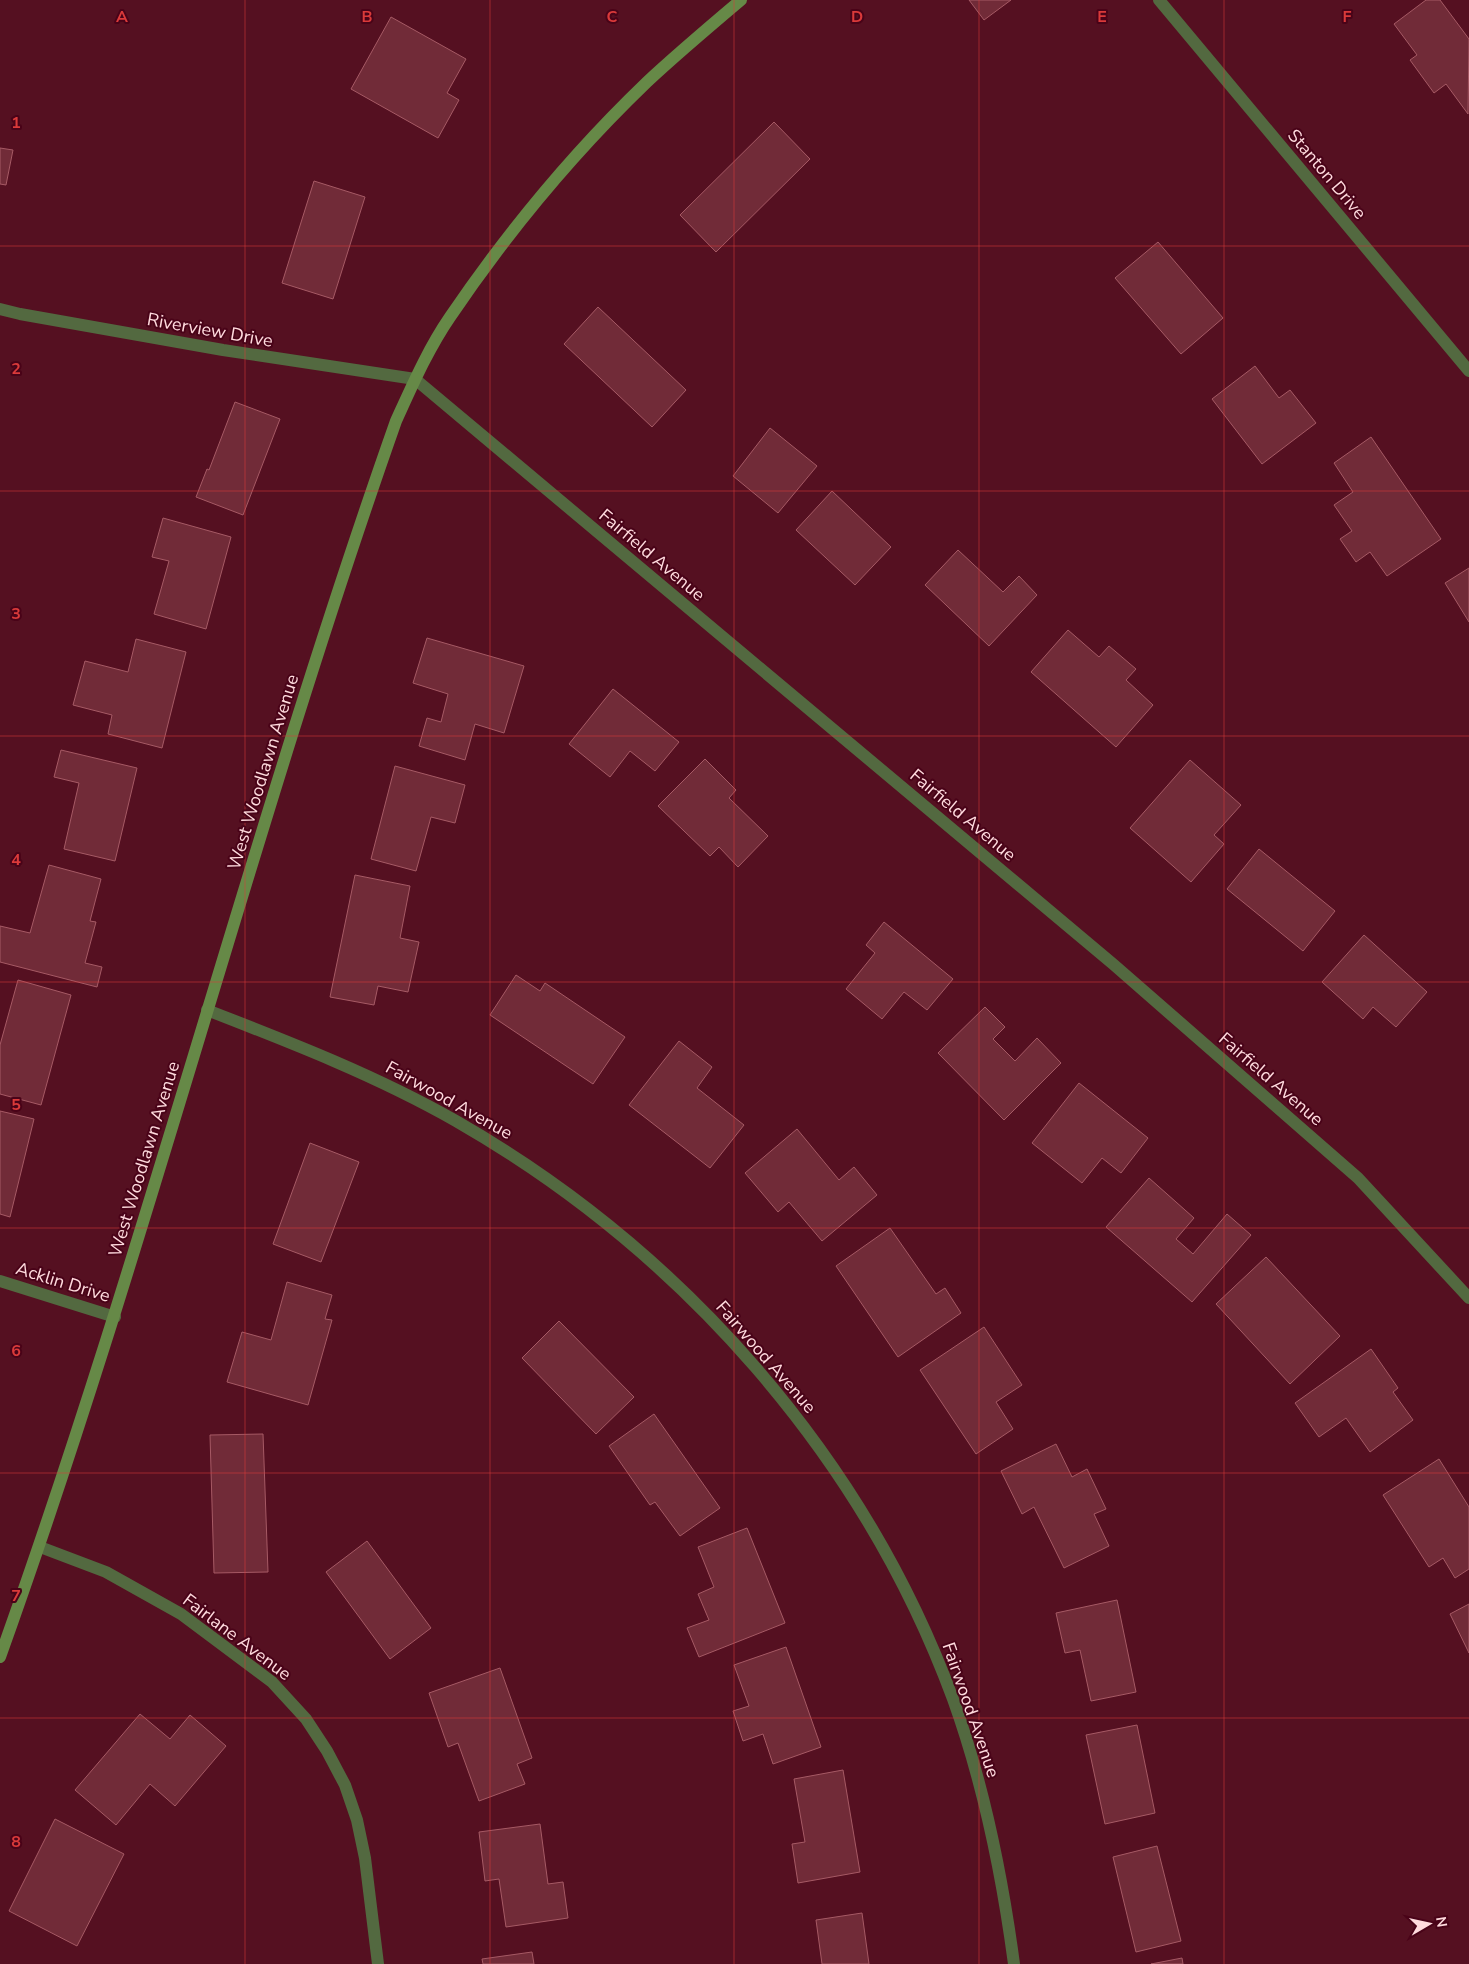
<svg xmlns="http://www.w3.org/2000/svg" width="1469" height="1964" viewBox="0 0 1469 1964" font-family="'Nunito Sans',sans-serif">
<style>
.building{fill:#712b38;stroke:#a65a65}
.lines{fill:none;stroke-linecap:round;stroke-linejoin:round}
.street{stroke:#536940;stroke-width:12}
.secondary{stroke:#668947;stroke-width:12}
.grid{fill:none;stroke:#da3a3a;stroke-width:1;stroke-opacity:0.55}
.labels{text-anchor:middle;stroke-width:4;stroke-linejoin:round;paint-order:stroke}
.street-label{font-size:18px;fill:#ffdbde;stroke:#490318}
.grid-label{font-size:16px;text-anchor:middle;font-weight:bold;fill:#da3a3a;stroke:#490318;stroke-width:4;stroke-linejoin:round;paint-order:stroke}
</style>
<rect width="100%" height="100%" fill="#551021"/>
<g class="building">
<polygon points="969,0 1011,0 984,20"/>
<polygon points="1426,0 1440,0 1469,39 1468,114 1446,84 1434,93 1410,60 1417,55 1394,24"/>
<polygon points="391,17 466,59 447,93 459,100 438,138 351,89"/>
<polygon points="774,122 810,159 716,252 680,215"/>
<polygon points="0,148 13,150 6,185 0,184"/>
<polygon points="314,181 365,197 333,299 282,283"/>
<polygon points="1158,242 1223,318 1181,354 1115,278"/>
<polygon points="598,307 686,390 652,427 564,344"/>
<polygon points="1255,366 1279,398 1290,390 1316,423 1262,464 1212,399"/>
<polygon points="235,402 280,419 243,515 196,497 207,469 209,470"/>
<polygon points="770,428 817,466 778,513 733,476"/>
<polygon points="1371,437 1441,539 1387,576 1370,552 1356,562 1340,539 1352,531 1334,505 1353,492 1334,463"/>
<polygon points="832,491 891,547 855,585 796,530"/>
<polygon points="163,518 231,537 206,629 154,614 169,561 152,557"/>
<polygon points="958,550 1003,592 1019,576 1037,595 989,646 925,585"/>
<polygon points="1469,568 1469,622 1445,583"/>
<polygon points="1068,630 1099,657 1109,646 1136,669 1126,680 1153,705 1116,747 1031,672"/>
<polygon points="427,638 524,666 504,733 475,724 465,760 419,746 427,718 441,722 448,694 413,683"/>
<polygon points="136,639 186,652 162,748 108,734 112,715 73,705 85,661 128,672"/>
<polygon points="613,689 679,742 655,771 630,751 610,777 569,744"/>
<polygon points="61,750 137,768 115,861 64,849 79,783 54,777"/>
<polygon points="705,759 736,790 729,798 768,836 738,867 719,847 710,856 658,806"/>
<polygon points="1190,760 1241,805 1214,835 1224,844 1191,882 1130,828"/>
<polygon points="395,766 465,785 455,823 431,817 416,871 371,859"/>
<polygon points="1259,849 1335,911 1303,951 1227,889"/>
<polygon points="49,865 101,879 90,921 96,922 85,963 102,967 97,987 0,962 0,926 30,933"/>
<polygon points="355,875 410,886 400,938 419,942 408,992 378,986 374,1005 330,997"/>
<polygon points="884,922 953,979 927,1010 904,992 882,1019 846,989 875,953 866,945"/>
<polygon points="1364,935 1427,992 1396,1027 1373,1007 1363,1019 1322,982"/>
<polygon points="516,975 540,991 545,983 625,1037 593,1084 490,1015"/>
<polygon points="18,980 71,995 41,1105 0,1094 0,1045"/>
<polygon points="985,1007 1005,1027 993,1039 1015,1061 1037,1038 1061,1063 1004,1120 938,1053"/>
<polygon points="679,1041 712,1067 697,1088 744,1125 710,1168 629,1105"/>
<polygon points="1079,1083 1148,1138 1121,1173 1102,1158 1082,1183 1032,1143"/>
<polygon points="0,1111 34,1119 10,1217 0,1214"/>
<polygon points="797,1129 839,1180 854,1167 877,1195 822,1241 789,1202 778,1212 745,1173"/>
<polygon points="310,1143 359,1162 321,1262 273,1244"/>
<polygon points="1149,1178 1194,1218 1176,1239 1193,1254 1227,1214 1251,1235 1192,1302 1106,1227"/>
<polygon points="890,1228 936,1294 945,1288 961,1313 898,1357 836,1266"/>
<polygon points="1266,1257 1340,1336 1290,1384 1216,1304"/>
<polygon points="287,1282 332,1295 325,1319 332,1320 308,1405 227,1382 242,1332 271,1340"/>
<polygon points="559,1321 634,1397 596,1434 522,1358"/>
<polygon points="984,1327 1022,1385 996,1402 1013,1429 976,1454 920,1370"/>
<polygon points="1371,1349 1398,1388 1393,1392 1413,1420 1370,1452 1346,1418 1319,1437 1295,1403"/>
<polygon points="654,1414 720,1508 680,1536 655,1502 650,1505 609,1446"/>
<polygon points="263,1434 268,1572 214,1573 210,1435"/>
<polygon points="1056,1444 1072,1477 1087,1469 1106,1509 1094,1514 1109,1546 1064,1568 1034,1507 1022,1514 1001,1471"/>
<polygon points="1439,1459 1469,1507 1469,1569 1455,1578 1443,1558 1429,1567 1383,1495"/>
<polygon points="747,1528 785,1623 699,1657 687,1628 709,1620 698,1594 714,1587 698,1547"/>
<polygon points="367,1541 431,1628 390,1659 326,1572"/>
<polygon points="1117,1600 1136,1692 1091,1701 1080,1650 1065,1653 1056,1613"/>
<polygon points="1469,1604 1469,1653 1450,1614"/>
<polygon points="786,1647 821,1747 773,1764 763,1734 743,1741 733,1711 749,1706 734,1665"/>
<polygon points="500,1668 532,1758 517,1764 525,1784 479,1801 458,1743 448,1747 429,1693"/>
<polygon points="140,1714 170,1739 190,1715 226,1746 175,1806 150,1784 116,1825 75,1790"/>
<polygon points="1137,1725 1155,1813 1105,1824 1086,1735"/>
<polygon points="843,1770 860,1872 798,1883 792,1844 805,1842 794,1779"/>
<polygon points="55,1819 124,1854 77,1946 9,1911"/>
<polygon points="540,1824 548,1884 563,1882 568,1918 506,1927 499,1879 485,1881 479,1832"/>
<polygon points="1157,1846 1181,1941 1136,1952 1113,1857"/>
<polygon points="862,1913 869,1964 822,1964 816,1920"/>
<polygon points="532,1952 534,1964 483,1964 482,1959"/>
<polygon points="1182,1958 1183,1964 1151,1964"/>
</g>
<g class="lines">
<g class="street">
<polyline points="1159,0 1469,371"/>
<polyline points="0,309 20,314 223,350 415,379 1113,964 1358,1178 1469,1298"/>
<path d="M207 1010C292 1043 377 1076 456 1121 681 1250 863 1455 953 1699 984 1785 1002 1874 1014 1964"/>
<polyline points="0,1281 115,1317"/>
<polyline points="40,1547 106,1572 181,1614 272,1682 306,1719 327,1751 345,1785 357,1820 365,1858 378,1964"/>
</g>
<path class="secondary" d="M0 1657C146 1250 252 829 396 421 412 386 428 349 450 317 507 233 573 153 647 82 677 54 709 27 741 0"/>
</g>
<path class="grid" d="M245 0V1964M490 0V1964M734 0V1964M979 0V1964M1224 0V1964M0 246H1469M0 491H1469M0 736H1469M0 982H1469M0 1228H1469M0 1473H1469M0 1718H1469"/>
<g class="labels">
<g class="street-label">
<text transform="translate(1327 174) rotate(50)" y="6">Stanton Drive</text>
<text transform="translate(210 330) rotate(10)" y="6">Riverview Drive</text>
<text transform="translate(652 555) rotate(40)" y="6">Fairfield Avenue</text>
<text transform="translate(263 772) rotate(-73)" y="6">West Woodlawn Avenue</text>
<text transform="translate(963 815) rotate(40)" y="6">Fairfield Avenue</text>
<text transform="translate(1271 1079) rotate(41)" y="6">Fairfield Avenue</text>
<text transform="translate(449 1100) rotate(29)" y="6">Fairwood Avenue</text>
<text transform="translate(144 1159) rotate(-73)" y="6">West Woodlawn Avenue</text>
<text transform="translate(63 1282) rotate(17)" y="6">Acklin Drive</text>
<text transform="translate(766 1357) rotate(49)" y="6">Fairwood Avenue</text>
<text transform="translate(237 1637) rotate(37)" y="6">Fairlane Avenue</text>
<text transform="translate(971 1710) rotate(71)" y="6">Fairwood Avenue</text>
</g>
</g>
<g class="grid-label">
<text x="122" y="22">A</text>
<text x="367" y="22">B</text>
<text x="612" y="22">C</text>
<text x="857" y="22">D</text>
<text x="1102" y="22">E</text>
<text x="1347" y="22">F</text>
<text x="16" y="128">1</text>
<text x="16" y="374">2</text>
<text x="16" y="619">3</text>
<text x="16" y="865">4</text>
<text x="16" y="1110">5</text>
<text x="16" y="1356">6</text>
<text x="16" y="1601">7</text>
<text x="16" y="1847">8</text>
</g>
<g transform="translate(1429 1924) rotate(81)" stroke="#490318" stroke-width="4" paint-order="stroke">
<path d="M0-4L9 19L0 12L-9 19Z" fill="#ffdbde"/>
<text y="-8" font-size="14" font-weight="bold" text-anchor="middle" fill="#ffdbde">N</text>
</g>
</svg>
